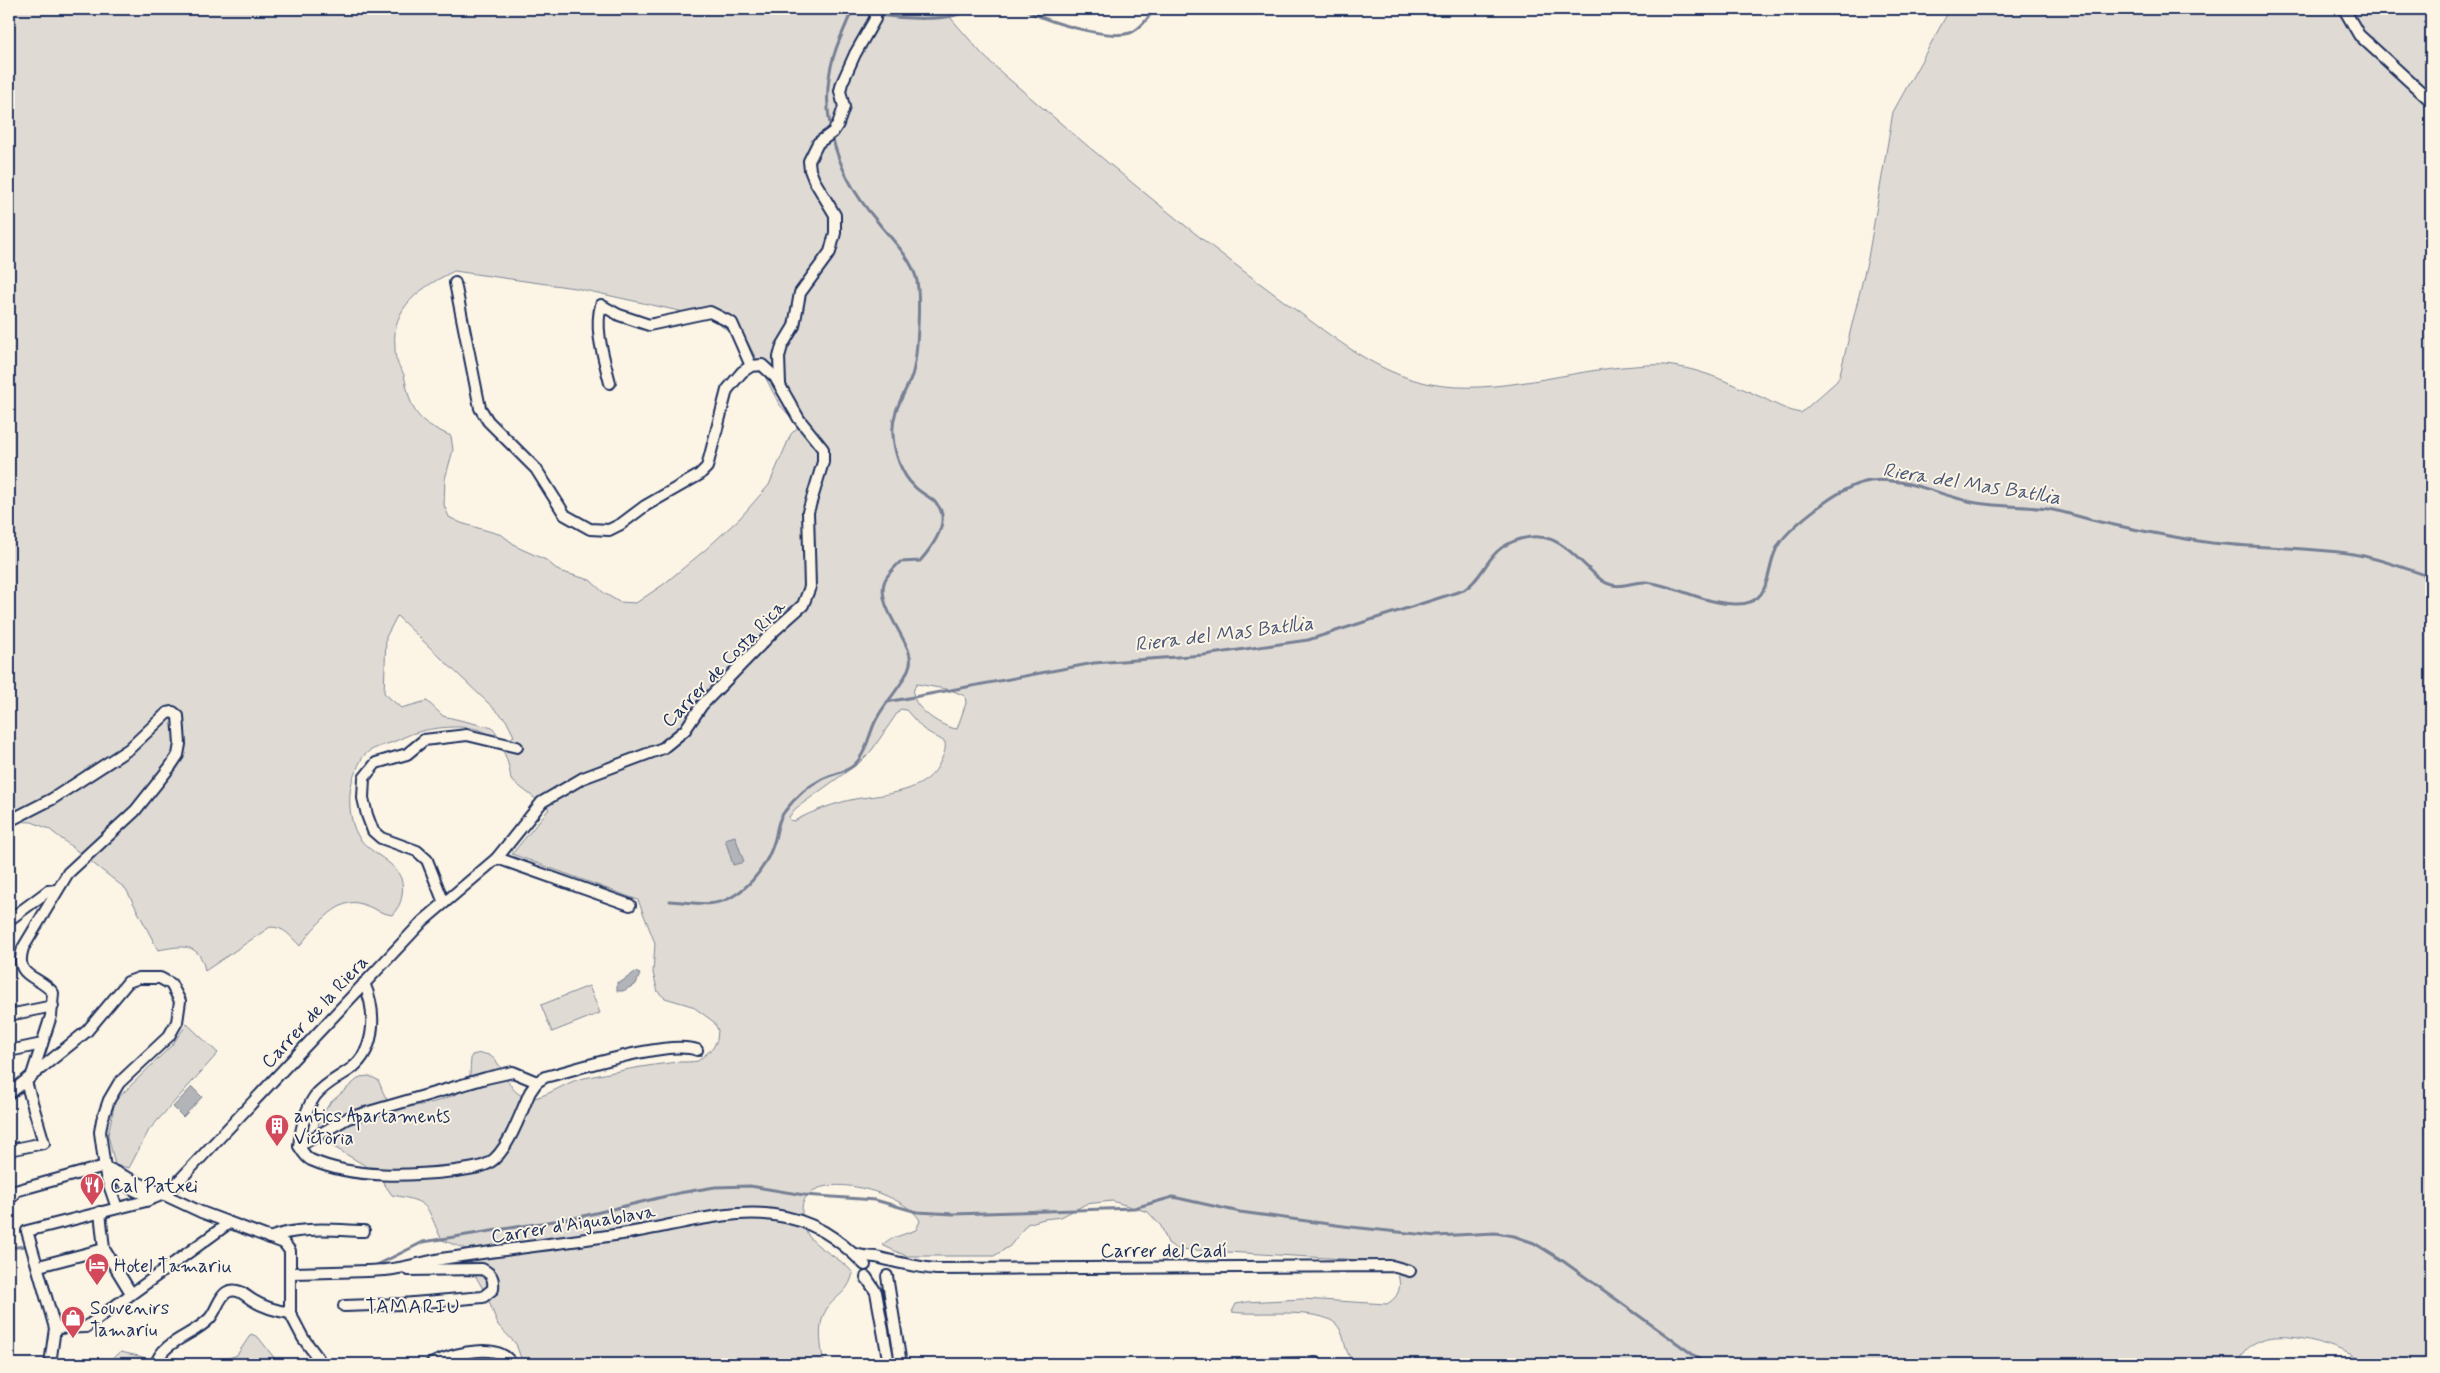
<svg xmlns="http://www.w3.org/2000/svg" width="2440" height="1373" viewBox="0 0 2440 1373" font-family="Mynerve,sans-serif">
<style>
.green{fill:#dfdbd4;stroke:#7d8599;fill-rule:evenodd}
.water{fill:#b2b4b8;stroke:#767f94}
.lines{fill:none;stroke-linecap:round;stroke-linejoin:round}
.stream{stroke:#767f94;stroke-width:3}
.minor-casing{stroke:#1b2f5e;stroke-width:14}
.minor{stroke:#fcf5e5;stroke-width:10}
.labels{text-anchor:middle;stroke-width:4;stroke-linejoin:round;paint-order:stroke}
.street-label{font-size:19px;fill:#1b2f5e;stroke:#fcf5e5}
.poi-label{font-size:19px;fill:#1b2f5e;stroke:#fcf5e5;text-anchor:start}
.water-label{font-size:20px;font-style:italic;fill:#485779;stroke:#fcf5e5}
.neighbourhood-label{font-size:20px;letter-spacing:1px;fill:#1b2f5e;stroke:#fcf5e5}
</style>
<rect width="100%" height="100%" fill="#fcf5e5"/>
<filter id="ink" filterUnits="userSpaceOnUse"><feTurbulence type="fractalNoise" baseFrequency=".02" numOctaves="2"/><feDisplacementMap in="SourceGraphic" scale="10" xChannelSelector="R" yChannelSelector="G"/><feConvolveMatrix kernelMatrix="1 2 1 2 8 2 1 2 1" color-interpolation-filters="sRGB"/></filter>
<g filter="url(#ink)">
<g class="green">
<path d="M9 9H943L982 54 1003 74C1095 153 1187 230 1285 302 1325 331 1369 368 1418 381 1482 399 1557 373 1622 367 1639 366 1656 363 1673 366 1705 370 1734 385 1763 398 1775 404 1788 411 1801 413L1837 381 1840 374 1868 258 1893 112 1950 9H2431V1364C2421 1364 2372 1367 2366 1364 2360 1362 2355 1356 2350 1354 2319 1340 2252 1319 2239 1364H1357C1341 1353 1348 1337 1336 1324 1319 1307 1258 1316 1232 1312L1236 1304 1246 1302 1303 1299 1387 1304C1405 1293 1400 1279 1394 1262L1177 1249 1168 1243 1161 1226 1148 1212 1112 1201 1086 1204 1061 1217 1044 1219 1027 1224 1010 1246 994 1256H906L882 1245 890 1239 916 1230 920 1221C906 1191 798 1162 802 1214 803 1219 803 1225 805 1230 814 1249 840 1256 853 1273 848 1293 839 1293 828 1307 816 1323 821 1346 824 1364H521L522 1361 516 1344 498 1325 487 1296 475 1275 466 1249 442 1240C425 1206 433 1202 392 1195L376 1172 317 1137 319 1119 330 1103 360 1077 369 1076 378 1080C382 1088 384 1098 391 1104 404 1113 459 1098 467 1086 472 1078 469 1064 472 1055 507 1044 499 1095 530 1098 544 1099 566 1082 580 1079 612 1072 647 1065 679 1062 686 1062 692 1062 698 1061L713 1048 717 1040 718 1030 714 1022 692 1006 665 998 658 992 653 973 655 943 638 900 512 854 549 809 511 780C509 762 504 745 488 734 474 723 435 727 418 732 409 734 401 739 393 742 385 745 375 747 368 752 362 756 359 764 356 771 347 788 348 817 357 834 369 858 408 861 402 895 401 903 398 908 392 915 379 913 371 906 358 903 338 898 311 930 300 946 290 936 285 927 270 927L205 971C200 941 181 946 158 950L126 889 49 829 32 822 9 821ZM454 271 575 288 693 314 710 312 721 326 747 341 779 404 799 426 791 434 769 485 740 518 705 550 664 584 636 603 619 602 604 593 590 580 559 571 546 560 519 548 502 535 461 523 449 517 444 505 445 479 453 450 451 436C415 420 412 413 404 375 402 370 398 366 397 361 395 357 395 351 395 346 391 306 422 287 454 271ZM397 616 506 720 514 736 503 743 493 728 443 716 427 701 401 708 384 693 386 637ZM917 684 951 690 965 696 966 703 957 729C942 728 901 702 917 684ZM900 709 906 710 923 729 945 742C946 749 944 754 941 760 929 793 885 794 855 799 835 803 813 811 794 821L790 820 789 817 795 809 860 762 872 750Z"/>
<polygon points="589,986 600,1013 552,1032 541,1005"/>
<polygon points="187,1024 218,1053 149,1130 129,1168 115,1165 108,1135 115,1101 172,1045"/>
<polygon points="251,1334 258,1337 279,1364 214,1364 237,1355"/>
<polygon points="121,1352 143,1357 150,1364 112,1364 113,1358"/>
</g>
<g class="water">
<polygon points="735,836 744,862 733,865 725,839"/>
<polygon points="635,972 640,974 636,984 623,991 617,991 617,982 621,982"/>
<polygon points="192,1087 202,1097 183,1117 173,1107"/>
</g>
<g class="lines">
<g class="stream">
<path d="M1025 9C1044 21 1107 40 1130 33 1141 29 1148 18 1154 9"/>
<polyline points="852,10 872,13"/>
<path d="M878 15C898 18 952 23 968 9"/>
<path d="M831 129C825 103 827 74 836 49 841 35 848 22 852 9"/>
<path d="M887 702 1094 663 1204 655 1308 640 1464 590C1483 578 1488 553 1508 544 1545 526 1562 543 1588 568 1594 573 1601 582 1609 584 1621 589 1634 581 1646 582 1677 586 1705 604 1736 604 1775 605 1764 566 1779 544 1793 524 1837 490 1861 483 1897 472 1942 497 1977 503 2001 507 2024 506 2048 509 2065 512 2083 518 2100 522 2137 530 2175 538 2212 543 2259 548 2307 547 2353 554 2380 558 2406 569 2431 577"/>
<path d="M670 901C690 902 712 908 730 898 752 886 768 864 775 839 777 830 778 819 785 811 794 799 808 786 822 779 830 775 841 773 850 768 865 759 868 737 875 722 884 702 904 686 910 664 915 645 877 610 884 583 886 575 894 568 900 562L920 561C933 546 953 519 935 502 929 496 920 493 914 486 901 474 894 452 893 435 891 413 903 397 911 378 918 362 921 293 916 277 909 255 891 239 877 221 856 197 839 167 832 135"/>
<polyline points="9,1248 25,1246"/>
<polyline points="373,1267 423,1242 579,1217 679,1193 715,1187 750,1186 804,1195 875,1200 917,1212 954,1214 1134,1208 1173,1197 1240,1212 1351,1227 1436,1236 1495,1233 1514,1236 1534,1243 1563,1261 1706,1364"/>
</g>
<defs>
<g id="minor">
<polyline points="2344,9 2359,35 2431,101"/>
<polyline points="455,283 480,408 488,421 536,469 565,515 590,529 609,530 621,524 645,506 699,475 707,467 727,390 742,372 751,366"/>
<path d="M610 383C604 358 594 330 601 305L619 315 649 325 710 312 732 323 751 366"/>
<polyline points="780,384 779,357 782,346 794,326 800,293 830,252 835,233 835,215 814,180 810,170 809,161 818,143 833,132 838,124 844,107 840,91 842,83 855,54 875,19 875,9"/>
<path d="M9 821 52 799 129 749 167 713 173 712 178 716 180 744 178 755 170 767 135 811 68 873 23 948C13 979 40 975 53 993L51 1016 32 1075 26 1082 44 1143 9 1150"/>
<polyline points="497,858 630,905"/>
<polyline points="444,903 427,860 417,851 381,838 373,831 367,815 363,798 364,778 376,763 407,754 424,740 467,735 517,747"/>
<polyline points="9,920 48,891 56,890"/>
<path d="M364 983C376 1010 377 1048 352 1068 340 1077 325 1083 315 1096 305 1110 301 1129 299 1146 302 1151 306 1158 311 1160 355 1179 410 1176 455 1171 466 1169 479 1169 489 1163 508 1152 521 1112 530 1092L537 1082 545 1077C578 1069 668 1039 697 1050"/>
<polyline points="9,1015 53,1006"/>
<polyline points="9,1051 42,1044"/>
<polyline points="9,1094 87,1031 128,982 139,978 160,978 171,984 180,1001 177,1022 169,1036 119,1083 109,1100 102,1120 100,1132 106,1176 117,1208"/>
<polyline points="299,1146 348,1118 486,1078 513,1072 537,1082"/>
<polyline points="111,1170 201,1212 284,1243 290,1251 290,1313 303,1338 318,1358"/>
<path d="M112 1170C122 1185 140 1197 158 1195"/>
<polyline points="13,1196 15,1191 105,1166"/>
<polyline points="100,1212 104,1249 131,1293"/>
<path d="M269 1238C299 1226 333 1230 364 1231"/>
<path d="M856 1254C865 1258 872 1255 880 1258 899 1263 916 1267 936 1269L1392 1266 1410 1271"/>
<polyline points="39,1266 104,1249"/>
<path d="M291 1273C322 1272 354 1272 385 1270 406 1268 427 1261 448 1258 508 1249 569 1242 628 1233 674 1226 729 1208 774 1215 813 1220 838 1238 865 1265"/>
<polyline points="887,1276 901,1364"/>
<polyline points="866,1277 876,1292 889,1364"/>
<path d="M344 1306 402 1304 483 1297 493 1289C494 1278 492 1274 482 1269L408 1270"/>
<polyline points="55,1328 86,1327 229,1223"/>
<polyline points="50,1364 55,1328 27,1231 146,1201 164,1194 175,1185 423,921 497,858 542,802 583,778 663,748 685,730 702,705 775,630 803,605 810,587 808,512 823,462 823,449 799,419 775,377 762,365 751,366"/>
<path d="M156 1364C162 1341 195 1335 210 1318 217 1310 220 1293 230 1291 240 1288 246 1297 254 1301 265 1308 278 1311 290 1313"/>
<path d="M431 1364C448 1356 486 1344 504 1356 507 1357 510 1362 512 1364"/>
<polyline points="1258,1364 1316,1363"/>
</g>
</defs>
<use href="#minor" class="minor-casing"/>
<use href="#minor" class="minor"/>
</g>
</g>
<defs>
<symbol id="building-pin" viewBox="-11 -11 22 30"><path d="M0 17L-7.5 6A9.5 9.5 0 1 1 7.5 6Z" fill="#d1495b" stroke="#fcf5e5"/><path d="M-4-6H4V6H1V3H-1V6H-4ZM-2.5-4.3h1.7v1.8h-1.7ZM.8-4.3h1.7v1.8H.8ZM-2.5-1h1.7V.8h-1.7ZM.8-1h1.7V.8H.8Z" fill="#fff"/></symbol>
<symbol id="restaurant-pin" viewBox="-11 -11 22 30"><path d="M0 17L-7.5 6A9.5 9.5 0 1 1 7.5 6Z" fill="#d1495b" stroke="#fcf5e5"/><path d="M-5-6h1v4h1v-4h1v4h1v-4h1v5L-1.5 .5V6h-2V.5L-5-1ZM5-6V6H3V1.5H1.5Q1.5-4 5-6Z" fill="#fff"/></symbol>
<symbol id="hotel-pin" viewBox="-11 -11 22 30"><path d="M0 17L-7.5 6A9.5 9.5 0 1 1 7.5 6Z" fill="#d1495b" stroke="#fcf5e5"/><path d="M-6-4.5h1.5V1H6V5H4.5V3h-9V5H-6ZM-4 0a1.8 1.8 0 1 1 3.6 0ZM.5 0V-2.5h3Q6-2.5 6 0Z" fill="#fff"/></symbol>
<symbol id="shop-pin" viewBox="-11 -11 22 30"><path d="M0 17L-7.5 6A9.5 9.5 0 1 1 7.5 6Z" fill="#d1495b" stroke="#fcf5e5"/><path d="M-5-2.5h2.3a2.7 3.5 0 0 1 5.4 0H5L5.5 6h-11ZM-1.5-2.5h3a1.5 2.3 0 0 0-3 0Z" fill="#fff"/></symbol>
</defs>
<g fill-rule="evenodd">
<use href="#building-pin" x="263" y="1112" width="28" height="38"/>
<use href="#restaurant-pin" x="78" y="1171" width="28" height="38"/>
<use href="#hotel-pin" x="83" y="1251" width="28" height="38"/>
<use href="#shop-pin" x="59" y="1304" width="28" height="38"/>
</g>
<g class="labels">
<g class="street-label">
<text transform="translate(723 663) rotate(-46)" y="7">Carrer de Costa Rica</text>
<text transform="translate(314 1011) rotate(-47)" y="7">Carrer de la Riera</text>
<text transform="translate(573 1223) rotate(-9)" y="7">Carrer d'Aiguablava</text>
<text x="1164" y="1257">Carrer del Cadí</text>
</g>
<g class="poi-label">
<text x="294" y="1122">antics Apartaments<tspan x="294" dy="22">Victòria</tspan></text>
<text x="110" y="1192">Cal Patxei</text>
<text x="114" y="1272">Hotel Tamariu</text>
<text x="90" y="1314">Souvenirs<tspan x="90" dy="22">Tamariu</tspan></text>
</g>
<g class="water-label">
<text transform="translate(1972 483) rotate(9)" y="7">Riera del Mas Batllia</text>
<text transform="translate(1224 633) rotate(-7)" y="7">Riera del Mas Batllia</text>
</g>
<g class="neighbourhood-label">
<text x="413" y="1313">TAMARIU</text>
</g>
</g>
<rect width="2440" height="1373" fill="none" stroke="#fcf5e5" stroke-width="30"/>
<rect x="15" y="15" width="2410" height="1343" fill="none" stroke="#1b2f5e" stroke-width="2" filter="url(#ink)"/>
</svg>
